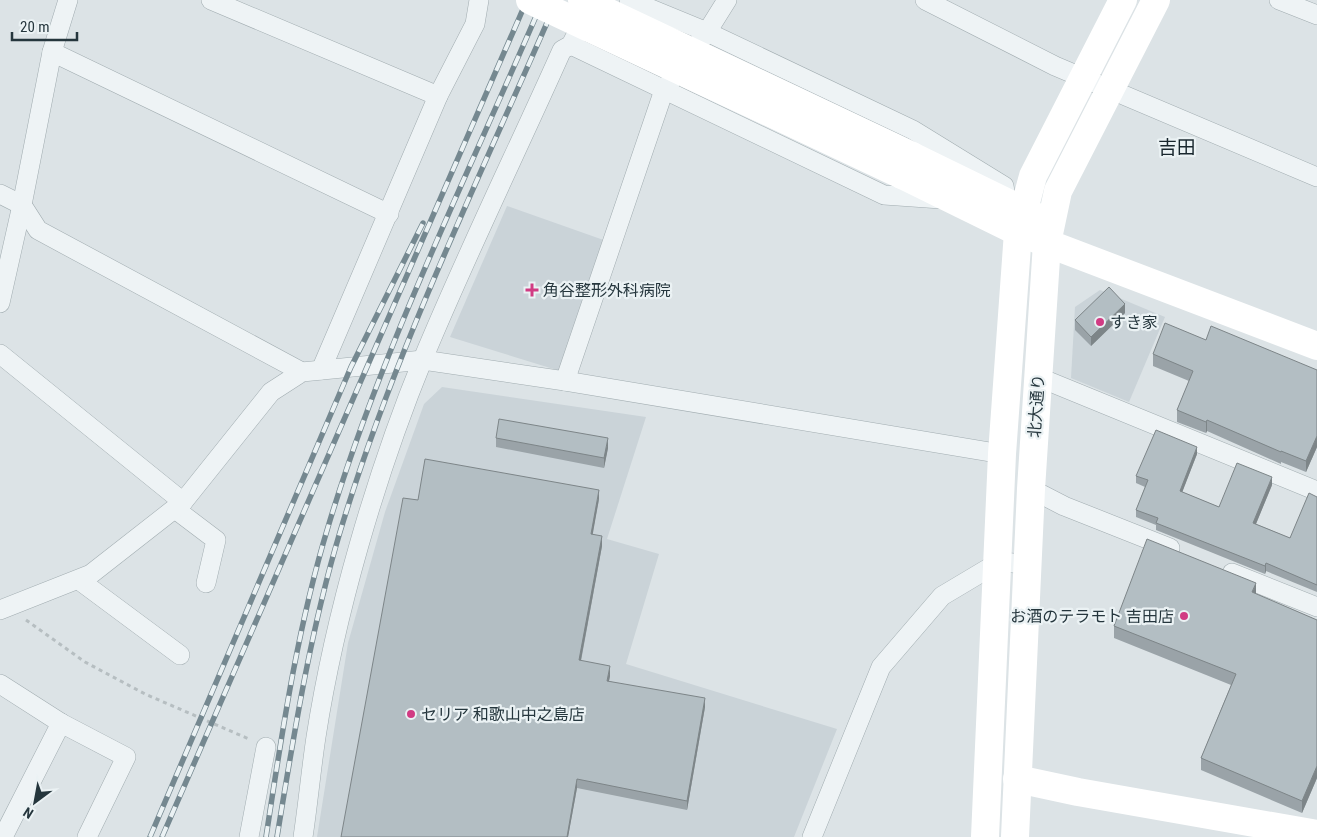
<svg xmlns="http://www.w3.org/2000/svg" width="1317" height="837" viewBox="0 0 1317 837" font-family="'Roboto Condensed','Noto Sans JP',sans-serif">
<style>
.built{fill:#cad3d8}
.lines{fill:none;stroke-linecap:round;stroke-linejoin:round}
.street-casing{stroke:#a1acb0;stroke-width:20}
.path{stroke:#b6bec1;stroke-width:3;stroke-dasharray:4 4;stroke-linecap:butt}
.street{stroke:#eef3f5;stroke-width:19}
.secondary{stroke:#fff;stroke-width:28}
.rail-casing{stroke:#758890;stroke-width:5.5}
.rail{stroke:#ebf2f4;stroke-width:4;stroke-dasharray:11;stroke-linecap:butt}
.secondary-bridge{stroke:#fff;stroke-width:28}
.wall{fill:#9aa3a8}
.shaded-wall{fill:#7d8588}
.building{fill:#b3bec3;stroke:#7d8588}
.poi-dot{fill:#d13b83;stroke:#ebf2f4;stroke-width:2}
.labels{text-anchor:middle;stroke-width:4.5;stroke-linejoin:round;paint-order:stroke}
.poi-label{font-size:16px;fill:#25363d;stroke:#ebf2f4;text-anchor:start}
.street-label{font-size:16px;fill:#25363d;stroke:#ebf2f4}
.quarter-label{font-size:19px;fill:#18262d;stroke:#ebf2f4}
</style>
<rect width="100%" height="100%" fill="#dce3e6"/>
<g class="built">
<polygon points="507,206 612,243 560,371 450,337"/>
<polygon points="1100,290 1165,317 1129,402 1071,378 1075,307"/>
<polygon points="442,387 646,417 607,539 659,554 626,664 837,729 794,837 317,837 348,643 385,512 424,404"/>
</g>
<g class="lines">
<defs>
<g id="street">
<polyline points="211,0 438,96"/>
<polyline points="629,0 707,32 913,130 1004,186 1007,203"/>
<polyline points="925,0 1055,66 1317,177"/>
<polyline points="1279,0 1317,15"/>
<polyline points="571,45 884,195 941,199"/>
<polyline points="52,52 389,214"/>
<polyline points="0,194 22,205 38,230 302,372"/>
<polyline points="0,303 22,205 52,52 68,0"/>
<polyline points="0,354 183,502"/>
<polyline points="321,370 438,96 475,24 479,0"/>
<polyline points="1038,377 1317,491"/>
<polyline points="565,381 664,90 707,32 727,0"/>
<polyline points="1031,489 1064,506 1170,548"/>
<polyline points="175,509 216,540 206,583"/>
<polyline points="1232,573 1317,607"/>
<polyline points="79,580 180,655"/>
<polyline points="0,610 91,574 183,502 271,392 302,372 423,360 565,381 1002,454"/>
<polyline points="0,684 61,723 3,837"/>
<polyline points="61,723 126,757 87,837"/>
<polyline points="249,837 266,747"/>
<path d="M303 837C308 804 311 770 316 737 335 614 376 474 423 359 466 255 516 153 562 50L571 45 586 15"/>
<polyline points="812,837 881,667 942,596 999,562 1027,564"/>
</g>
</defs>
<use href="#street" class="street-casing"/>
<polyline class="path" points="26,620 85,662 145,694 249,739"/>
<use href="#street" class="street"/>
<g class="secondary">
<polyline points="912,156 1039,218"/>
<polyline points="902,175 1018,232 1317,346"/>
<polyline points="1017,779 1078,792 1317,834"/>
<polyline points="985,837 1002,454 1018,232 1033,176 1123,0"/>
<polyline points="1015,837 1031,489 1047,243 1058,191 1156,0"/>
</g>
<defs>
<g id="rail">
<polyline points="150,837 351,367 423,223"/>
<polyline points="162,837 527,0"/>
<path d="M266 837C282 733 297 629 328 527 382 347 469 173 543 0"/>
<path d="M277 837C294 734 310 632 340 532 395 349 481 175 557 0"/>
</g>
</defs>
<use href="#rail" class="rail-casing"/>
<use href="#rail" class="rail"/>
<g class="secondary-bridge">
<polyline points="530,0 902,175"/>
<polyline points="582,0 912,156"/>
</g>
</g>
<g class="wall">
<polygon points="1125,313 1091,346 1075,330 1075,320"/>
<polygon points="1206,340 1317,370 1317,447 1306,472 1281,462 1281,464 1207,431 1206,433 1177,422 1177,410 1189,381 1153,366 1153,354"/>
<polygon points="496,438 608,448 604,468 496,447"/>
<polygon points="1197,454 1182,492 1219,507 1272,485 1256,524 1290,538 1317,497 1317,592 1266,571 1265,574 1156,530 1156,525 1136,517 1136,510 1145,487 1136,483 1136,476"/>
<polygon points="599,499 592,535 602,546 581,661 610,676 609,681 705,707 687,810 577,788 568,837 341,837"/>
<polygon points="1256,594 1317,620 1317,778 1302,813 1201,770 1201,758 1231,685 1114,638 1114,626"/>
</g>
<g class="shaded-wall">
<polygon points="1125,304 1125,313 1091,346 1091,337"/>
<polygon points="1207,420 1207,431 1206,433 1206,422"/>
<polygon points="1317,436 1317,447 1306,472 1306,461"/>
<polygon points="608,438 608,448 604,468 604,458"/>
<polygon points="1197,447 1197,454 1180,498 1180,491"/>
<polygon points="1272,477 1272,485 1253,531 1253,523"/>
<polygon points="599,490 599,499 591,544 591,534"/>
<polygon points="602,536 602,546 579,670 579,660"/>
<polygon points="1266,563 1266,571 1265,574 1265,566"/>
<polygon points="1256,583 1256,595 1252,592"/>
<polygon points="610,666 610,676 607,690 607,681"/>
<polygon points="705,698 705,707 687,810 687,801"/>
<polygon points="1317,766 1317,778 1302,813 1302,801"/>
<polygon points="577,779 577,788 568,837 567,837"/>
</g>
<g class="building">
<polygon points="1109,287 1125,304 1091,337 1075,320"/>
<polygon points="1165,323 1206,340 1211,326 1317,370 1317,436 1306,461 1281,451 1281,452 1207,420 1206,422 1177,410 1193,371 1153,354"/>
<polygon points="499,419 608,438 604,458 496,438"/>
<polygon points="1156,430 1197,447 1180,491 1219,507 1237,463 1272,477 1253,523 1290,538 1309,493 1317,497 1317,585 1266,563 1265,566 1156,523 1158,518 1136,510 1148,480 1136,476"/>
<polygon points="425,459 599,490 591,534 602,536 579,660 610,666 607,681 705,698 687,801 577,779 567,837 341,837 403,498 418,500"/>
<polygon points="1147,539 1256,583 1252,592 1317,620 1317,766 1302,801 1201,758 1236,674 1114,626"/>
</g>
<g class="poi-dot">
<path d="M529.5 282.5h5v5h5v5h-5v5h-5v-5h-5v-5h5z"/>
<circle cx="1100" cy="322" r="5"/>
<circle cx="1184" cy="616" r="5"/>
<circle cx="411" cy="714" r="5"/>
</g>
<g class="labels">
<g class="poi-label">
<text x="543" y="296">角谷整形外科病院</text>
<text x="1110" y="328">すき家</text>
<text x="1174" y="622" text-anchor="end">お酒のテラモト 吉田店</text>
<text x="421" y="720">セリア 和歌山中之島店</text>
</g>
<g class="street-label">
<text transform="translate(1036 406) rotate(-86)" y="6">北大通り</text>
</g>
<g class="quarter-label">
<text x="1177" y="154">吉田</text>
</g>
</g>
<g transform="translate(35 802) rotate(212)" stroke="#ebf2f4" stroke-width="4" paint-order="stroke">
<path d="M0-4L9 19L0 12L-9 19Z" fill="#25363d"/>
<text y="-8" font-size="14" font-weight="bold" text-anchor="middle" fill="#25363d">N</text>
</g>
<path d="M12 32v8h65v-8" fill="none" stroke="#25363d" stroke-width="2.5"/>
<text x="20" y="32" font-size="15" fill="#25363d" stroke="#ebf2f4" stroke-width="4" paint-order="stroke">20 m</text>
</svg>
